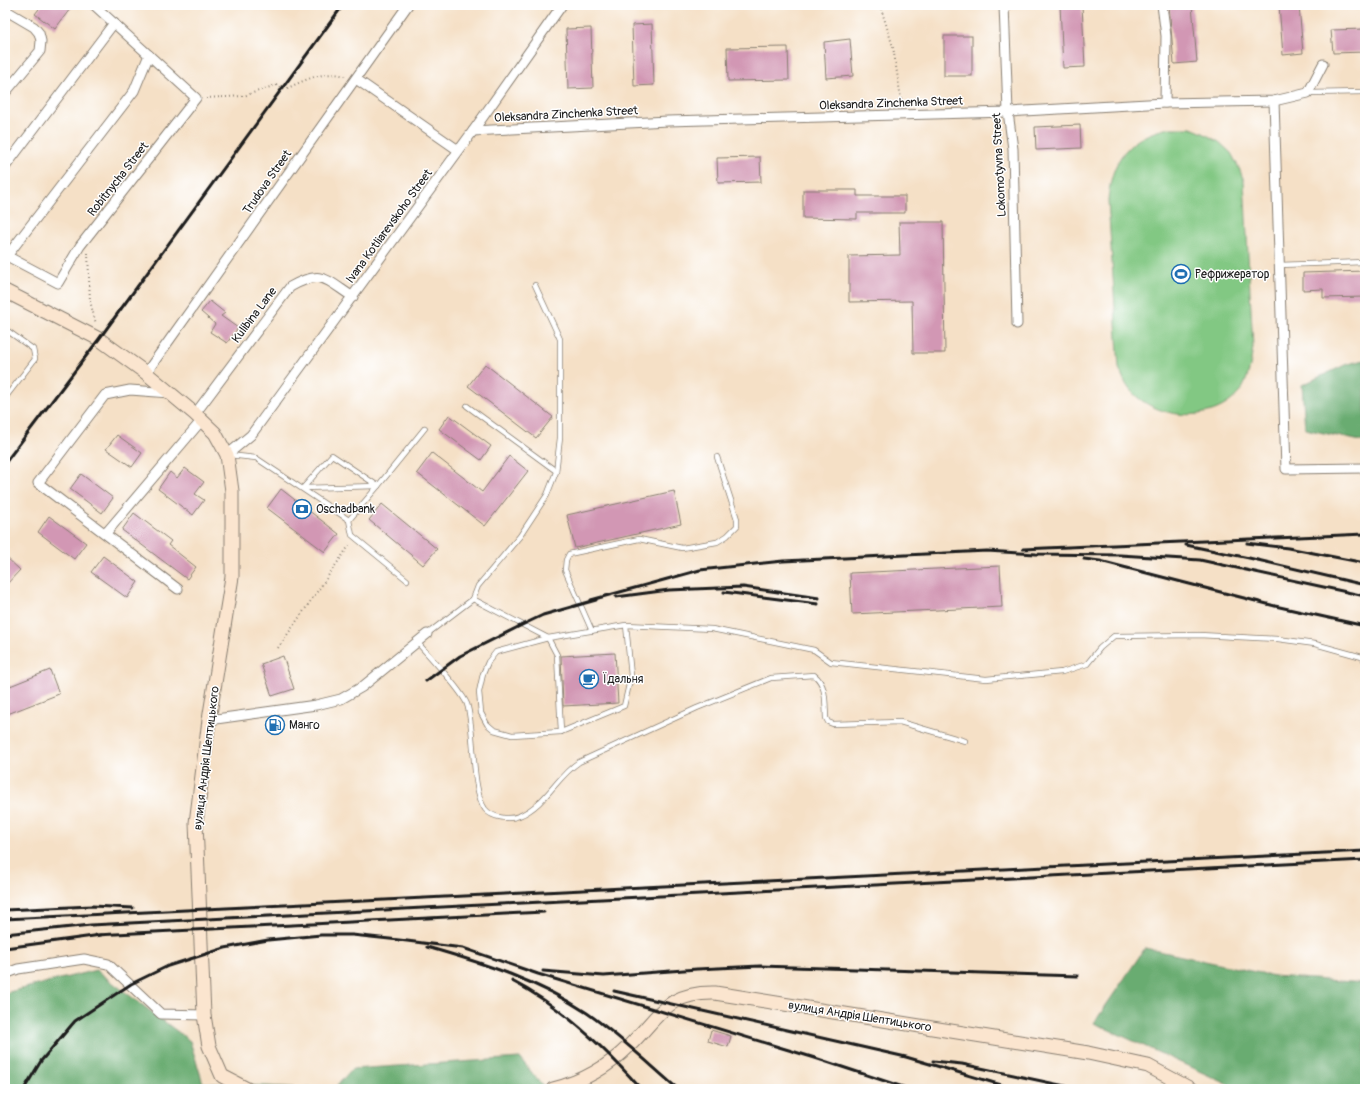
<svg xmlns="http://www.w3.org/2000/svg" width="1370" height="1094" viewBox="0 0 1370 1094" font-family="Pangolin,sans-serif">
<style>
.green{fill:#82c883;stroke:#4f7250}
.forest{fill:#69ac71;stroke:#426446}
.building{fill:#d297b4}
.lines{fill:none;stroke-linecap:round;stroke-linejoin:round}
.lane-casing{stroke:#887e71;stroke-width:6}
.street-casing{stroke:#887e71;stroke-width:11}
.secondary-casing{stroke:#887e71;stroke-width:15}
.path{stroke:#887e71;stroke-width:2;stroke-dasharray:1 3;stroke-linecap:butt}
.lane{stroke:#fff;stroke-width:4.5}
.street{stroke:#fff;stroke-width:9}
.secondary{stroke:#fbe5cf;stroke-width:13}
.rail{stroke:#1c1c1c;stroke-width:3}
.labels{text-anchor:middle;stroke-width:3;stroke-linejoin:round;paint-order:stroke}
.street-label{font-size:12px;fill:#1c1c1c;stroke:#fff}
.poi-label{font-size:12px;fill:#1c1c1c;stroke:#fff;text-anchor:start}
</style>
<rect width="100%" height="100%" fill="#fff"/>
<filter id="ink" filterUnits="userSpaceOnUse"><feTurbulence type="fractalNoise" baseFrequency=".025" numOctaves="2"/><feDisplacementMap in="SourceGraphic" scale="8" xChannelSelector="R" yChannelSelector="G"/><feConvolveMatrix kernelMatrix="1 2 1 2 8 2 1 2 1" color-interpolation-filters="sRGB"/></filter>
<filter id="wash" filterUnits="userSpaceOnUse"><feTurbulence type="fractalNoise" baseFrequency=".012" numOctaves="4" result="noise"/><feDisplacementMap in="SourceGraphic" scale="16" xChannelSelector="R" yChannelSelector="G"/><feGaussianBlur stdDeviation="0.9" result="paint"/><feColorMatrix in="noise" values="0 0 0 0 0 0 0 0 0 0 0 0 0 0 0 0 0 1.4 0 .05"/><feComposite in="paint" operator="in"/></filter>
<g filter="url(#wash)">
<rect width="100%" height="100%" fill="#f5e0c6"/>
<path class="green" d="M1170 128H1191L1203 133 1219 142 1231 153 1239 168 1244 181 1253 347C1251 361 1249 377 1242 389 1217 425 1157 421 1130 390 1125 384 1122 375 1119 368L1108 201C1111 160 1128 136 1170 128Z"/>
<g class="forest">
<polygon points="1365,360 1365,442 1305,429 1302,385 1347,364"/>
<polygon points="1145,948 1274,976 1365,983 1365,1089 1238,1089 1094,1023"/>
<polygon points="96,970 190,1041 203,1083 325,1089 5,1089 5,993"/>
<polygon points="520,1058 545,1089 334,1089 352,1069"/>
</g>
<g id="blocks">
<g class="building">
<polygon points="42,5 73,5 55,29 35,14"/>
<polygon points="1060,5 1082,5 1085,67 1063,68"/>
<polygon points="1169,5 1192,5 1197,62 1174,64"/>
<polygon points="1279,5 1299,5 1303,53 1283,55"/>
<polygon points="652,24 654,85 634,86 632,25"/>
<polygon points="591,28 593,88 568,89 566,29"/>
<polygon points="1365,29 1365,52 1333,53 1331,30"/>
<rect x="944" y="36" width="28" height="40"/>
<polygon points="850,39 853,76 826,78 824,42"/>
<polygon points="788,47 789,80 728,81 727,48"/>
<polygon points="1080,125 1081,148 1036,150 1035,127"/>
<polygon points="760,157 761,182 718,183 717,158"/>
<polygon points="803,190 857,190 857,196 905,196 905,213 857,213 857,219 803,218"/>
<polygon points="899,222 943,222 945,353 913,353 912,301 849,302 849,256 900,255"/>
<polygon points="1365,271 1365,297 1323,298 1323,289 1303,290 1303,273"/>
<polygon points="210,301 225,313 221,316 238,328 227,343 210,332 215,324 201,312"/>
<polygon points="485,364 553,417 536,438 468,386"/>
<polygon points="449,415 491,446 481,460 439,429"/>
<polygon points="117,435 142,453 132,467 106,449"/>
<polygon points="432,453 482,492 509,456 528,471 485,526 417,473"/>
<polygon points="185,468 204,482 195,494 204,500 193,515 158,489 170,472 177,478"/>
<polygon points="81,474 113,498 102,513 70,489"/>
<polygon points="281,489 339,534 325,552 267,508"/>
<polygon points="674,491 681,524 575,548 567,515"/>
<polygon points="382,504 437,549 423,565 369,520"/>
<polygon points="134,513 171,541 168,545 196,567 187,579 122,530"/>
<polygon points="49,516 86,543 74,559 38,532"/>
<polygon points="5,556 20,570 5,586"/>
<polygon points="103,556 138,582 127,598 91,572"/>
<polygon points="1000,566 1002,607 852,614 850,573"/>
<polygon points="615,653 618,703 563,706 561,656"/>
<polygon points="283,656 294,689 272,696 261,664"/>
<polygon points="50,670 59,694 5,715 5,688"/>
<polygon points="711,1030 731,1036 728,1047 708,1041"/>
</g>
</g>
</g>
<g filter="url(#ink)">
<use href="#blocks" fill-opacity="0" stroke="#887e71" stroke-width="1"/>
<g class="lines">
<defs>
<g id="lane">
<polyline points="1308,93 1365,92"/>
<polyline points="1279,265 1365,262"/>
<polyline points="5,329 33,349 35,359 5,398"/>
<polyline points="467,406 556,471"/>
<polyline points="229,455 256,458 349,520 352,535 407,580"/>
<polyline points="303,488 378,486 425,428"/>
<polyline points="303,488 332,455 378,486 349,520"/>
<polyline points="473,599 548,638 557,655 561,732"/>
<polyline points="626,625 631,676 624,706 561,732 512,735 494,730 487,724 481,713 479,692 483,674 488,662 496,652 548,638 626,625 712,629 814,650 831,662 986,679 1062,672 1087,664 1100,648 1114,636 1199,635 1278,639 1315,644 1362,657 1365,661"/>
<polyline points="592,631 565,570 566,560 569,554 639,539 682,548 717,542 727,536 737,526 737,519 717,457"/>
<polyline points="427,634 473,599 478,586 520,536 547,495 556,472 560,438 560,339 535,285"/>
<path d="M417 642C429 656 461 689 467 704 475 728 471 790 485 809 492 818 509 820 519 816 546 805 556 777 579 762L697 708 771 678 814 675C827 685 825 702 826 718L828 722 833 724 900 722 965 741"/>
</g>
<g id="street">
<polyline points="1004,5 1008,112 1013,149 1017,324"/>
<polyline points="1162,5 1166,36 1165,103"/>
<polyline points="5,10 34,27 39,33 41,41 40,51 5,93"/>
<polyline points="356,79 458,150"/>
<polyline points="1274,101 1286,469 1365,468"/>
<polyline points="473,131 668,121 1008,112 1165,103 1274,101 1308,93 1323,64"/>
<polyline points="5,167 114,23"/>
<polyline points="5,255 58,283 80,246 196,98 94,5"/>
<polyline points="7,256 134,91 149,55"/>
<polyline points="146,373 408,5"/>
<polyline points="170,393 130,390 105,395 38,483 178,589"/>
<path d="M195 414 290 287C322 269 325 279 353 297"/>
<polyline points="227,455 251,435 473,131 562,5"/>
<polyline points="106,533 202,420"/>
<polyline points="209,720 316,705 341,699 362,687 427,634"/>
<polyline points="5,974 18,969 84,959 108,964 161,1014 204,1015"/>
</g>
<g id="secondary">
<polyline points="5,291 99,339 146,373 195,414 215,433 227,455 232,491 232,577 209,720 196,823 204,1015 209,1046 222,1076 247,1089"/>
<path d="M553 1089C581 1082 608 1067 629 1046 660 1016 666 992 715 993L1088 1053 1148 1066 1191 1089"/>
</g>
</defs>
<use href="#lane" class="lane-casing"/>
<use href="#street" class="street-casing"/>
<use href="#secondary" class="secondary-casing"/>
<g class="path">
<polyline points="880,5 893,47 902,105"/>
<path d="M206 98 244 96 276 85 286 89C304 80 325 70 345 76"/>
<polyline points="88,253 90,301 96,324"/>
<polyline points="278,648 351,543"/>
</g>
<use href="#lane" class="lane"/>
<use href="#street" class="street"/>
<use href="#secondary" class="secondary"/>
<g class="rail">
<polyline points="5,463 99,339 343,5"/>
<polyline points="1247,543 1288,548 1365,563"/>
<polyline points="1186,545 1249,558 1365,585"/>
<polyline points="1023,549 1365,534"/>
<polyline points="1084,559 1100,561 1275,606 1365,626"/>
<polyline points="724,592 818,604"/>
<polyline points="616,597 669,590 743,587 819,598"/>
<polyline points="591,600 700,570 783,561 987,551 1036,554 1120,555 1200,560 1365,596"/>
<polyline points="426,681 460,656 522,625 543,615 596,600"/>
<polyline points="5,910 92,906 133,908"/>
<polyline points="5,919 1365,851"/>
<polyline points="5,934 91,925 1365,860"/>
<polyline points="96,935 544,912"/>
<path d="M427 947C483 963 539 981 587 1013 619 1035 649 1064 678 1089"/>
<polyline points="5,948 101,935"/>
<polyline points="543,971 604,976 697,969 760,966 1078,976"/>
<path d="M512 981C561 1006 605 1048 641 1089"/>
<polyline points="614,991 906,1057 1015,1089"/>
<polyline points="933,1061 962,1064 1079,1089"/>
<polyline points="24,1089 41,1061 75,1021 131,984 168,966 225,948 268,940 321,935 352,935 399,940 463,948 538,974 815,1058 909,1089"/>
</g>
</g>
</g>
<defs>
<symbol id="stadium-ring" viewBox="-11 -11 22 22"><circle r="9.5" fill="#fff" stroke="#1f6fb2" stroke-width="1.5"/><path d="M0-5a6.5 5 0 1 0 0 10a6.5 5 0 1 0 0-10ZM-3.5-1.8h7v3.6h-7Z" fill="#1f6fb2"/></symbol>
<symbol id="bank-ring" viewBox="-11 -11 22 22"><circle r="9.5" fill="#fff" stroke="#1f6fb2" stroke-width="1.5"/><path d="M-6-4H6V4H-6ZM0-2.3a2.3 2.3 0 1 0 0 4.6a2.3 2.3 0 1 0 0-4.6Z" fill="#1f6fb2"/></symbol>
<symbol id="cafe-ring" viewBox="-11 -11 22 22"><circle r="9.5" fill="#fff" stroke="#1f6fb2" stroke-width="1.5"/><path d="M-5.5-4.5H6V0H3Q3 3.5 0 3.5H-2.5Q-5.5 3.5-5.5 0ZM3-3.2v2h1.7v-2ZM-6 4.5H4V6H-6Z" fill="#1f6fb2"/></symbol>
<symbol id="fuel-ring" viewBox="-11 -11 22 22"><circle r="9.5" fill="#fff" stroke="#1f6fb2" stroke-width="1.5"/><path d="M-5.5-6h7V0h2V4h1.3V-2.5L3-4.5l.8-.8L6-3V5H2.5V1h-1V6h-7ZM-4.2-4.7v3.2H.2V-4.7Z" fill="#1f6fb2"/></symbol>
</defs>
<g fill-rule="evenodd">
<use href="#stadium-ring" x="1170" y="263" width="22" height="22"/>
<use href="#bank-ring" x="291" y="498" width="22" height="22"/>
<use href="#cafe-ring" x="578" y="668" width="22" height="22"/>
<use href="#fuel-ring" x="264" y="714" width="22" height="22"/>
</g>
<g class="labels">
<g class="street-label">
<text transform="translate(891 103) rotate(-2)" y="4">Oleksandra Zinchenka Street</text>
<text transform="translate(566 114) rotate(-3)" y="4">Oleksandra Zinchenka Street</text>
<text transform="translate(999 165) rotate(-93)" y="4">Lokomotyvna Street</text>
<text transform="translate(118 179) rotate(-52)" y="4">Robitnycha Street</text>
<text transform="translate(267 182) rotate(-55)" y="4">Trudova Street</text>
<text transform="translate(389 226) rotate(-54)" y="4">Ivana Kotliarevskoho Street</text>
<text transform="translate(254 315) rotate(-53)" y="4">Kulibina Lane</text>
<text transform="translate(206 758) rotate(-83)" y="4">вулиця Андрія Шептицького</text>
<text transform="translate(860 1016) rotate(9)" y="4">вулиця Андрія Шептицького</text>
</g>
<g class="poi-label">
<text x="1195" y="278">Рефрижератор</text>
<text x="316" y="513">Oschadbank</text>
<text x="603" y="683">Їдальня</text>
<text x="289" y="729">Манго</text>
</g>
</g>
<rect width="1370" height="1094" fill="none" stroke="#fff" stroke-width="20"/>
</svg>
